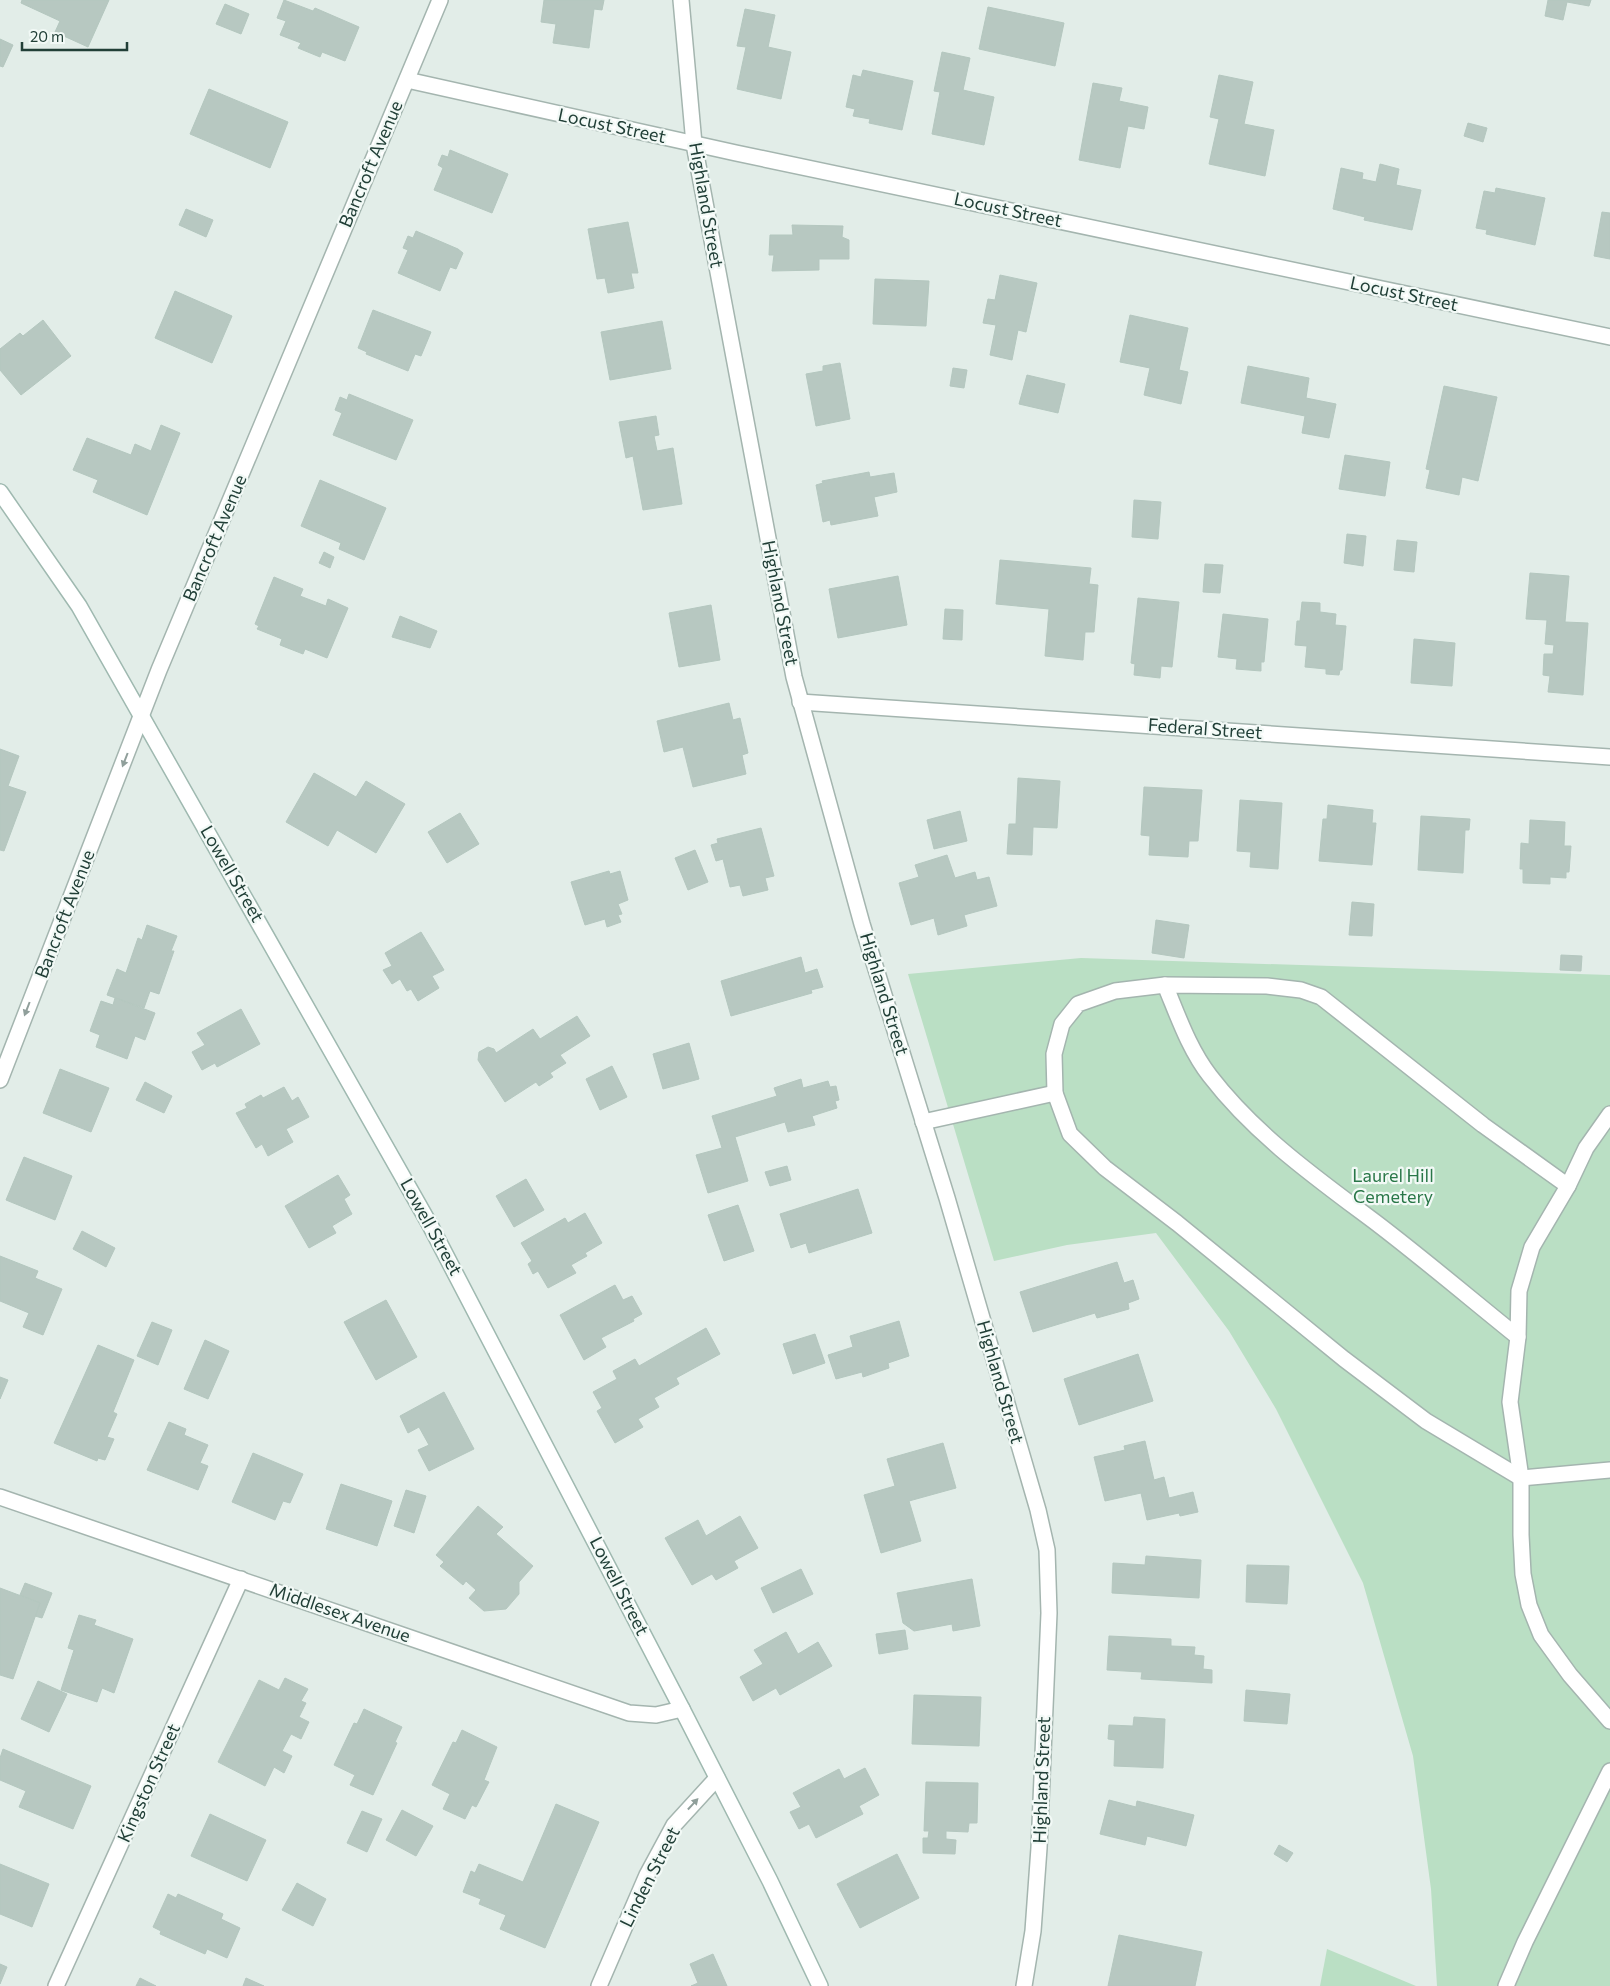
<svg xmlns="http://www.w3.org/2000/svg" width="1610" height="1986" viewBox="0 0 1610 1986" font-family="Commissioner,sans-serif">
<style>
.green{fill:#badfc4}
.building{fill:#b7c8c1;stroke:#b4c7bf}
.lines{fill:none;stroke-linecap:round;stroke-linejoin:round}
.lane-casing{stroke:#a4b5af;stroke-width:18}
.street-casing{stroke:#a4b5af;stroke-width:18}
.secondary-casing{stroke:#9fb9b0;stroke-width:18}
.lane{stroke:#fff;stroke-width:15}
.street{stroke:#fff;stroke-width:15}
.secondary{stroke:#fff;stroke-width:15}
.oneway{fill:#909f9b}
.labels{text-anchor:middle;stroke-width:4.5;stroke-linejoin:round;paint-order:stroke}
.street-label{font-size:18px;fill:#213f37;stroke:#f2f9f6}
.park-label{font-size:18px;fill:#297748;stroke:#f2f9f6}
</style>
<rect width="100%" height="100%" fill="#e2ede8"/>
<g class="green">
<polygon points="1081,958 1610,975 1610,1986 1437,1986 1431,1889 1413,1756 1363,1583 1276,1409 1229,1331 1156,1233 1067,1245 994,1261 908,974"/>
<polygon points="1327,1949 1416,1986 1320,1986"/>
</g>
<g class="building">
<polygon points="22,0 109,0 88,47 55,32 60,21 21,3"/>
<polygon points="284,0 313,11 315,8 359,27 345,61 322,52 320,57 298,48 301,43 280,35 286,21 277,18"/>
<polygon points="544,0 604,0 602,10 594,9 589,48 553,43 556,24 541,22"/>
<polygon points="1548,0 1591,0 1589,6 1567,2 1563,20 1545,16"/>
<polygon points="225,4 249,14 241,34 216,24"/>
<polygon points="988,7 1064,23 1055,66 979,49"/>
<polygon points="745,9 775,15 768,47 791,52 781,99 737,89 746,47 737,46"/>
<polygon points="0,39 13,45 3,67 0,66"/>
<polygon points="942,52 970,58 963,90 994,97 984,145 932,134 940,92 934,91"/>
<polygon points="863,70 913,81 902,130 869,123 870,119 853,116 855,109 846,107 853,75 861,77"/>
<polygon points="1219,75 1253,82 1244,124 1274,130 1265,176 1209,164 1219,119 1210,117"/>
<polygon points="1093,83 1122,88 1119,101 1148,107 1144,129 1128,126 1120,168 1079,160"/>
<polygon points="209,89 288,122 270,168 190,134"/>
<polygon points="1468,123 1487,128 1483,142 1464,136"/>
<polygon points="450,150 508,174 492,213 434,190 443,168 438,165 442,155 448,157"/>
<polygon points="1380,164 1399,169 1396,185 1421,190 1412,230 1364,220 1365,217 1333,209 1341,168 1363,173 1362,179 1376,182"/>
<polygon points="1496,188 1545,198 1535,245 1486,234 1487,230 1476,228 1484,191 1495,193"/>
<polygon points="186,209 213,220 206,237 179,225"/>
<polygon points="1602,212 1610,213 1610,259 1594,256"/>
<polygon points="628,222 638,273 631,273 634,288 608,293 605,278 597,279 588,229"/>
<polygon points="792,225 843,226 842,237 849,240 849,259 819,259 819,270 772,271 774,255 769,255 770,235 793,235"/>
<polygon points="416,231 458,249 463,253 456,269 450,267 440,291 398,273 408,250 403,248 408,236 413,238"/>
<polygon points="1000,275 1037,283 1026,332 1018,330 1012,360 990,355 996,325 983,323 988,299 995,300"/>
<polygon points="875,279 929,281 926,326 873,324"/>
<polygon points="175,291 232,316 212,363 155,338"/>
<polygon points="373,310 431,332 421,356 415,354 408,371 366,354 367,352 358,348"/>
<polygon points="1130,315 1188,328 1179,370 1188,372 1181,404 1144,395 1150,368 1120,362"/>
<polygon points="43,320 71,356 21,395 0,370 0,349 20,333 23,336"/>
<polygon points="662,321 671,369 610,380 601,332"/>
<polygon points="840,363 850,419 816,426 806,374 823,371 823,366"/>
<polygon points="1248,366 1309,378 1306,398 1336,404 1329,438 1302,433 1305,416 1241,403"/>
<polygon points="953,368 967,370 964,388 950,386"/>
<polygon points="1027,375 1065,384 1058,413 1019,404"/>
<polygon points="1444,386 1497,397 1478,481 1462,477 1459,495 1426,488 1430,470 1426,469"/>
<polygon points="349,394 413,420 396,460 333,435 342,413 335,410 340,397 347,400"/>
<polygon points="656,416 659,435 654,436 657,451 673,448 682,504 643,510 633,456 626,458 619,422"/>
<polygon points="161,425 180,433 147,515 93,492 98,480 73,470 87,438 131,455 135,444 151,451"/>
<polygon points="1345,455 1390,462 1385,496 1339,489"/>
<polygon points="869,472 870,477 894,473 897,492 874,497 878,516 831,525 830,520 823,522 816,485 823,483 822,481"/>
<polygon points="320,480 386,508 364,560 339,549 341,543 301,526"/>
<polygon points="1134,500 1161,502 1158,539 1132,537"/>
<polygon points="1347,534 1366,536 1363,566 1344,563"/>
<polygon points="1397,540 1417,542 1414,572 1394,570"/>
<polygon points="324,552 334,557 330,568 319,563"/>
<polygon points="1000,560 1091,568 1089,584 1098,585 1094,632 1085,632 1083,660 1045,656 1049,609 996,604"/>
<polygon points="1205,564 1223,565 1220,593 1203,592"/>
<polygon points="1530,573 1569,576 1565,622 1588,623 1583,695 1548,692 1550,676 1543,675 1544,654 1553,654 1554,645 1545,644 1547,620 1526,619"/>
<polygon points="898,576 907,625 838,638 829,589"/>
<polygon points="274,577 303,589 300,596 326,606 328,599 348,608 327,658 305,649 303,654 280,645 282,639 257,629 259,626 255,624"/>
<polygon points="1138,598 1179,602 1172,667 1161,666 1160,678 1134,675 1135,664 1131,663"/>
<polygon points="1302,602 1320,603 1320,612 1336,614 1335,625 1346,626 1342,670 1340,670 1339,675 1326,674 1326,669 1305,667 1307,646 1295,645 1297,621 1300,621"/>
<polygon points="711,605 720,660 679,667 669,613"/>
<polygon points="945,609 963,610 962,640 943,639"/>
<polygon points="1223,614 1268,619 1264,662 1261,662 1261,671 1236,669 1237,659 1218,657"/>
<polygon points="400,616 437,631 430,648 392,637"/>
<polygon points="1414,639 1455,643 1452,686 1411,683"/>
<polygon points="729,703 733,720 740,718 748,753 742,755 746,774 693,787 683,747 664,752 657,721"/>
<polygon points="0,749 19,756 8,786 26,792 4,851 0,850"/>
<polygon points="314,773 356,797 366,781 405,804 376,853 337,830 328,846 286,822"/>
<polygon points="1018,778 1060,781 1057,828 1033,827 1032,855 1007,854 1009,824 1016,824"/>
<polygon points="1144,787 1202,790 1198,841 1189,841 1188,857 1149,855 1150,836 1141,835"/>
<polygon points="1240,800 1282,803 1278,869 1250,867 1251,852 1237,851"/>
<polygon points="1328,805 1373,810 1372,823 1376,823 1372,865 1319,861 1323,819 1327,819"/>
<polygon points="960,811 967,841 934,849 927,820"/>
<polygon points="460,813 479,844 447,863 428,832"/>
<polygon points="1421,816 1470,819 1469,830 1465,830 1463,873 1418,870"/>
<polygon points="1530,820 1565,822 1564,846 1571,846 1569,872 1566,872 1566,878 1550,877 1550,884 1523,883 1523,869 1520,869 1521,843 1529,844"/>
<polygon points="761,828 774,876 765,878 768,890 743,896 740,885 730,887 723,859 716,861 711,845 718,843 717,839"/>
<polygon points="695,850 708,882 688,890 675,858"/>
<polygon points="947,855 955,878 975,872 977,880 989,877 997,906 964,915 967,926 938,935 934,918 911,925 899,883 919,877 915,865"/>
<polygon points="609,871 610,874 620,871 628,900 618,904 622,914 618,915 621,922 607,927 605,919 585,925 571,882"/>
<polygon points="1352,902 1374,904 1372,936 1349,935"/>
<polygon points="1156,920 1189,925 1184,958 1152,953"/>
<polygon points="147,925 177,936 171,951 174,951 159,994 150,991 144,1008 107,995 117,969 126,973 138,938 142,940"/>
<polygon points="421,932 444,970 432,976 439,988 418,1001 411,989 407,991 400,979 392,984 383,970 392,966 385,953"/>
<polygon points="1561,955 1582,956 1581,971 1560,970"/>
<polygon points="801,957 805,973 817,969 823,987 811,990 812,993 731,1016 721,981"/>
<polygon points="115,998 155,1013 145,1040 135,1036 127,1059 96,1047 100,1035 90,1031 101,1001 113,1005"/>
<polygon points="241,1009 260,1044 217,1067 215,1063 202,1070 192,1052 205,1045 197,1033"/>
<polygon points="577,1016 590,1036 560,1055 566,1063 550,1073 553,1077 539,1086 536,1082 505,1102 478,1060 479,1052 488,1047 494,1049 496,1053 533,1029 540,1039"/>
<polygon points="689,1043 699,1079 663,1089 653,1054"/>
<polygon points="612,1066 627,1097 600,1110 586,1079"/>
<polygon points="60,1069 109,1088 91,1132 43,1113"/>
<polygon points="801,1079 803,1088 828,1081 830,1087 836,1086 839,1100 835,1101 837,1108 812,1116 815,1125 788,1132 785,1122 735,1137 748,1181 708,1193 696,1155 722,1148 712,1116 777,1096 774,1088"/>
<polygon points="145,1082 172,1096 164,1113 136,1100"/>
<polygon points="284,1087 292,1101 298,1097 309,1117 286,1129 293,1142 268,1156 262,1144 256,1148 236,1113 247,1108 245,1104 261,1095 263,1098"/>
<polygon points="24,1157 72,1176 55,1220 6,1200"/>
<polygon points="787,1166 791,1180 770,1186 765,1172"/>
<polygon points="338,1175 350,1195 344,1199 352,1214 332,1226 336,1233 309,1248 285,1206"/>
<polygon points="526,1179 544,1210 514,1227 496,1196"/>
<polygon points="858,1189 872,1233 809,1253 806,1243 791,1248 780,1214"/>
<polygon points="738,1205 754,1251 724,1261 708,1215"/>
<polygon points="585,1213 602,1243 585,1253 587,1256 571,1265 576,1273 548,1288 538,1271 533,1274 528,1264 532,1261 521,1243 565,1218 568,1223"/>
<polygon points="82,1231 115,1248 106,1267 73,1249"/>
<polygon points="0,1256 38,1271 35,1278 62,1289 43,1335 23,1327 29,1313 0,1301"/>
<polygon points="1117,1262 1124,1283 1133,1280 1139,1299 1128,1303 1129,1309 1097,1318 1095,1313 1033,1332 1020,1292"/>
<polygon points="615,1285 623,1300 632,1296 642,1314 633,1319 634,1321 601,1338 606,1347 584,1360 560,1315"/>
<polygon points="386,1300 417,1357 376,1380 344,1322"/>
<polygon points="899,1321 909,1356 888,1363 889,1368 863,1377 862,1372 836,1379 828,1355 853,1347 850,1336"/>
<polygon points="152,1322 172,1330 158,1365 137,1356"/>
<polygon points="706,1328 720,1354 676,1378 679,1384 654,1398 659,1407 638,1419 643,1427 615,1443 597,1411 602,1408 593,1392 617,1379 613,1371 635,1359 639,1366"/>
<polygon points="815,1334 825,1363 793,1374 783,1344"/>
<polygon points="205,1340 229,1351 208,1399 184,1389"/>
<polygon points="98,1345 134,1360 113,1412 117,1414 107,1437 114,1439 105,1460 98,1458 97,1461 54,1443"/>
<polygon points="1138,1354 1153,1401 1079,1425 1064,1379"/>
<polygon points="0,1377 8,1380 0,1399"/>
<polygon points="444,1392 474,1449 429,1471 418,1450 429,1445 419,1427 408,1433 400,1416"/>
<polygon points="169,1422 186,1429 184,1435 208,1445 200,1463 208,1466 198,1490 147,1470"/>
<polygon points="1145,1441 1154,1480 1164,1477 1169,1498 1193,1492 1198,1512 1180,1516 1179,1513 1147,1520 1141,1493 1105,1501 1094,1457 1125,1450 1124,1446"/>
<polygon points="943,1443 956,1488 909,1501 921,1541 881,1553 864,1495 895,1486 887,1459"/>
<polygon points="253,1453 303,1474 290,1503 283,1501 275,1520 232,1502"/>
<polygon points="341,1484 392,1501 377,1546 326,1529"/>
<polygon points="406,1490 426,1496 414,1533 394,1526"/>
<polygon points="478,1506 503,1527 496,1534 533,1566 519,1582 519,1594 506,1609 484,1611 469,1598 476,1590 466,1581 463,1585 440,1566 444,1562 436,1555"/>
<polygon points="740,1516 758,1548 734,1561 738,1568 716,1580 712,1574 692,1585 665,1538 698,1520 706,1536"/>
<polygon points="1146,1556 1201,1560 1199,1598 1112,1593 1113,1563 1145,1565"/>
<polygon points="1247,1565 1289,1566 1287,1604 1246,1602"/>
<polygon points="801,1569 813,1594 773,1613 761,1588"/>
<polygon points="972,1579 980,1626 953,1631 952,1624 914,1631 903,1623 897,1593"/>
<polygon points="25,1583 52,1593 42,1618 35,1616 40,1603 20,1595"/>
<polygon points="0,1588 40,1603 13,1679 0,1675"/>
<polygon points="79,1615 96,1620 94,1625 133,1639 114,1693 102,1688 97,1702 61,1690 74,1650 68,1648"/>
<polygon points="905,1630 908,1649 879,1654 876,1634"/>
<polygon points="786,1632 798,1654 818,1642 832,1666 780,1695 776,1688 753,1701 740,1677 763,1664 754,1650"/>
<polygon points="1109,1636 1171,1639 1171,1646 1195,1647 1194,1655 1204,1656 1203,1669 1212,1670 1212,1683 1141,1679 1142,1672 1107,1670"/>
<polygon points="285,1678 308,1689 301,1701 306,1703 299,1717 309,1722 301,1739 291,1734 282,1751 292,1756 284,1773 274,1767 265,1786 218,1762 259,1680 279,1690"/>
<polygon points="38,1681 67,1694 49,1732 21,1719"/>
<polygon points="1246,1690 1290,1694 1287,1724 1244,1721"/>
<polygon points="914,1695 981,1697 979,1746 912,1744"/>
<polygon points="364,1709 402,1727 395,1742 397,1743 373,1795 350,1785 355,1775 334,1765 354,1723 357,1724"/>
<polygon points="1134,1717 1165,1719 1163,1768 1114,1766 1115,1740 1108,1739 1109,1725 1133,1726"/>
<polygon points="462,1730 497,1747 484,1780 489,1782 476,1807 472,1805 465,1819 443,1809 450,1794 432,1785 453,1742 456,1743"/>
<polygon points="3,1749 91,1786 73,1829 19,1807 26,1791 0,1780 0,1758"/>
<polygon points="865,1768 879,1795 859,1806 863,1814 816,1838 809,1824 799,1829 790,1812 801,1807 793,1793 839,1769 844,1779"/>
<polygon points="926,1782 978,1783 977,1823 969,1823 968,1832 946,1831 946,1839 956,1840 955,1854 923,1853 923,1838 928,1838 929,1831 924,1831"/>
<polygon points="1109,1800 1136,1807 1137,1801 1194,1815 1186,1846 1147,1836 1145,1845 1100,1834"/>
<polygon points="556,1804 599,1822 545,1948 500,1929 506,1915 479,1904 481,1899 463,1892 471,1871 475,1873 479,1864 523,1882"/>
<polygon points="402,1810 433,1826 416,1856 386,1840"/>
<polygon points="362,1811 382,1819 367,1852 347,1843"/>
<polygon points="210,1814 266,1840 247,1881 191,1856"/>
<polygon points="1279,1845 1293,1853 1287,1862 1274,1854"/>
<polygon points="897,1854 919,1898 860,1928 837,1884"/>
<polygon points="0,1864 49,1884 32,1927 0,1914"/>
<polygon points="297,1883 326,1899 313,1926 282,1910"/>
<polygon points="168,1894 176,1898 178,1894 223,1914 221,1919 240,1928 227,1958 207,1949 205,1954 160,1934 161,1931 153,1927"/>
<polygon points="1119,1935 1202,1952 1195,1986 1108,1986"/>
<polygon points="713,1954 727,1986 691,1986 698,1983 690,1964"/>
<polygon points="0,1964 7,1967 0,1984"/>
<polygon points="140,1978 156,1986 136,1986"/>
<polygon points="246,1978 264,1986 243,1986"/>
</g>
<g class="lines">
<defs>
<g id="lane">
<path d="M1165 985C1178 1016 1189 1049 1210 1076 1256 1136 1319 1180 1379 1225 1426 1261 1472 1300 1518 1337"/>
<polyline points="1610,1114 1586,1148 1568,1186 1532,1247 1519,1291 1518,1337 1510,1402 1521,1478 1521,1535 1523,1574 1529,1605 1541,1635 1570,1675 1610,1721"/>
<polyline points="923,1122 1055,1093"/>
<polyline points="1568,1186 1483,1125 1321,997 1301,990 1267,986 1165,985 1115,991 1078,1004 1062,1024 1054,1054 1055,1093 1070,1134 1105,1168 1177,1223 1344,1359 1426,1421 1521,1478 1610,1470"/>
<polyline points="1506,1986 1525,1942 1610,1771"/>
</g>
<g id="street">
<polyline points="681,0 694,144 794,677 862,924 947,1198 1038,1510 1047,1550 1049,1613 1039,1848 1033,1931 1024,1986"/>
<polyline points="407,80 736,153 1610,337"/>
<polyline points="800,702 1610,757"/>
<polyline points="0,1080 159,670 440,0"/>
<polyline points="0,1497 629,1713 656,1715 682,1709"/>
<polyline points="56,1986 241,1579"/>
<polyline points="599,1986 647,1875 674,1825 717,1778"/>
</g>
<polyline id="secondary" points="0,492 79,606 430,1225 682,1709 770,1881 820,1986"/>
</defs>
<use href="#lane" class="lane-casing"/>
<use href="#street" class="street-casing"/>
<use href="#secondary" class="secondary-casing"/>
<use href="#lane" class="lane"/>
<use href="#street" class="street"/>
<use href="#secondary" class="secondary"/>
</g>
<defs><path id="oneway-solid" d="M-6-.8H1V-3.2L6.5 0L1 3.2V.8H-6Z" transform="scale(1.25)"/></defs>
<g class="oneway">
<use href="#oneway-solid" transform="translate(125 760) rotate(111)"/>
<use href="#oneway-solid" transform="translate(27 1009) rotate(111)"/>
<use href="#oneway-solid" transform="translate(693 1804) rotate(-47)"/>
</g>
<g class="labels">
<g class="street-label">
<text transform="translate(612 126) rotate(12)" y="6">Locust Street</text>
<text transform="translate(371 164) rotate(-67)" y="6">Bancroft Avenue</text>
<text transform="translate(706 205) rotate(80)" y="6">Highland Street</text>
<text transform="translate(1008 210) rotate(12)" y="6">Locust Street</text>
<text transform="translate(1404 294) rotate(12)" y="6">Locust Street</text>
<text transform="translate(215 538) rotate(-67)" y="6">Bancroft Avenue</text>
<text transform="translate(780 603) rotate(79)" y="6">Highland Street</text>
<text transform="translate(1205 729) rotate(4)" y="6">Federal Street</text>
<text transform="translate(232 874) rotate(60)" y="6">Lowell Street</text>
<text transform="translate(65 914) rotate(-69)" y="6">Bancroft Avenue</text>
<text transform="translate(884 994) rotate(73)" y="6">Highland Street</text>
<text transform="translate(431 1227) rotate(61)" y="6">Lowell Street</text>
<text transform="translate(1000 1382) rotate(74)" y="6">Highland Street</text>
<text transform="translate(619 1586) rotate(63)" y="6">Lowell Street</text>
<text transform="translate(340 1613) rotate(19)" y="6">Middlesex Avenue</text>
<text transform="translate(1042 1780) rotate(-88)" y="6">Highland Street</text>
<text transform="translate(149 1783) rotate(-66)" y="6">Kingston Street</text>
<text transform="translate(650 1877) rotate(-63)" y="6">Linden Street</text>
</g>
<g class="park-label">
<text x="1393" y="1182">Laurel Hill<tspan x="1393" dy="21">Cemetery</tspan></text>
</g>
</g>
<path d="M22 42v8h105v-8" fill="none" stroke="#213f37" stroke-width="2.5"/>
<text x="30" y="42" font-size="15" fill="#213f37" stroke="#f2f9f6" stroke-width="4" paint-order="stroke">20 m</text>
</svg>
